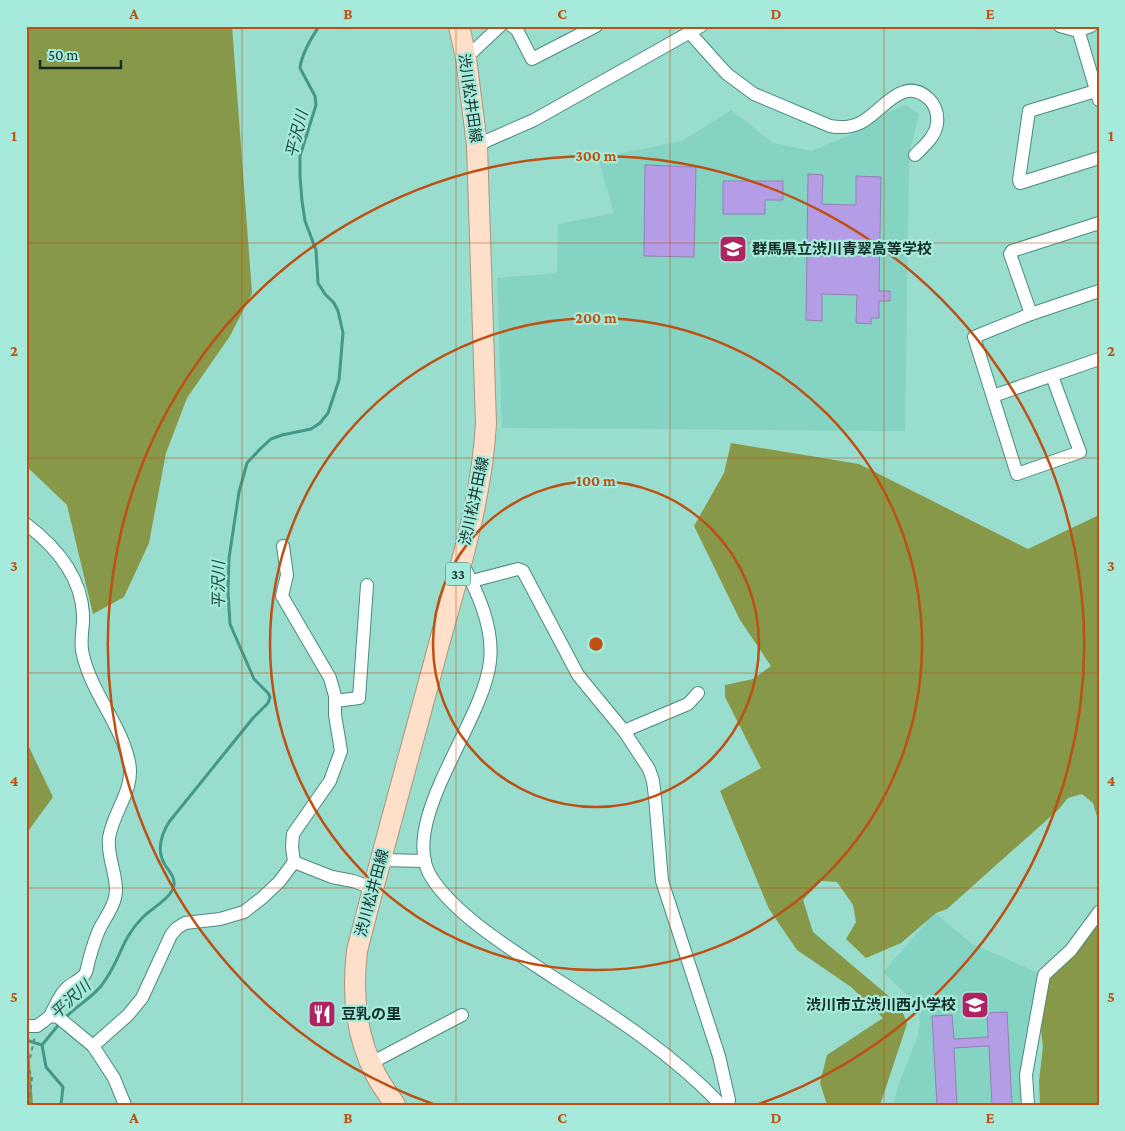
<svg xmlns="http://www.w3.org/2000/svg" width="1125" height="1131" viewBox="0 0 1125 1131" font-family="'Crimson Pro','Noto Sans JP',serif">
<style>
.built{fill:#85d3c3}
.forest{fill:#889849}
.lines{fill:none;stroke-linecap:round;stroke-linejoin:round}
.stream{stroke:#429889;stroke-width:3}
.building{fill:#b59ce6;stroke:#9182b1}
.minor-casing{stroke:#4a8b7e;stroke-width:14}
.primary-casing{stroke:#ab947a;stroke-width:22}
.path{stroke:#5b8d82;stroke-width:2;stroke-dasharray:4 4;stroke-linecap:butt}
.minor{stroke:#fff;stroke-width:12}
.primary{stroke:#fee0ca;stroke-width:20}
.grid{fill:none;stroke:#bd5012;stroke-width:1;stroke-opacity:0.55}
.ring{fill:none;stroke:#bd5012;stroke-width:2.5}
.labels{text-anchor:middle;stroke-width:4.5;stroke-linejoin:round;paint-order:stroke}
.shield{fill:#a6eadb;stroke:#3e665e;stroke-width:1}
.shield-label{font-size:14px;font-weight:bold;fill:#122d28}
.street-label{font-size:15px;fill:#122d28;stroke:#a6eadb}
.poi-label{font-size:15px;font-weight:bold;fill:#122d28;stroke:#a6eadb;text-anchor:start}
.water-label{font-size:16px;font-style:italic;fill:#1c4d44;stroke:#a6eadb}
.centre{fill:#bd5012;stroke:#a6eadb;stroke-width:2.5}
.ring-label{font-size:15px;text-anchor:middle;font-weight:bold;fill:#bd5012;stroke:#a6eadb;stroke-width:4.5;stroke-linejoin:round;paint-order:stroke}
.neatline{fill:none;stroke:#bd5012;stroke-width:2}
.grid-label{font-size:16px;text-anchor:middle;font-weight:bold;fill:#bd5012}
</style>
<rect width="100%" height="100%" fill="#99ddce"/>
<g class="built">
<polygon points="906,105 919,114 909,155 905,431 502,428 497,278 557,273 558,224 614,213 598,158 682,141 731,110 773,143 812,151 848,136 881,115"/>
<polygon points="935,913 971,943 1040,974 1025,1105 893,1105 900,1081 918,1035 920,1021 918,1009 912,1000 883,972"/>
</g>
<g class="forest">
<polygon points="26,26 232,26 252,293 230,336 187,398 166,453 149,543 124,597 93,614 67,505 26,466"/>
<path d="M731 443 859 464 1028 549 1099 515V823L1093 803 1082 794 1068 798 1059 809 947 909 936 913 901 943 866 958 846 939 856 922 853 905 837 882 821 881 803 900 813 932 891 998C900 1007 904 1013 907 1024L880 1105H827L820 1083 827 1055 883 1018 851 987 797 950 769 909 720 791 761 768 725 697V685L753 679 771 666 740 620 694 526 724 473Z"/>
<polygon points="26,741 53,797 26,834"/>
<polygon points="1099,917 1099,1105 1040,1105 1039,1081 1043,1047 1040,1022 1047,975"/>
<polygon points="26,1034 28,1035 33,1105 26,1105"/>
</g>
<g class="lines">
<g class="stream">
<path d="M65 1018C78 1004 96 996 106 979 121 957 122 938 143 917 151 909 173 897 174 885 175 877 169 871 165 865 156 850 161 835 169 822L253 718 268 703 270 697 268 693 254 679 230 624 228 591 229 558 239 492 247 463 261 448 271 439 282 435 311 429 320 423 328 413 339 380 343 333 338 311 334 303 325 294 318 283 316 250 305 221 302 201 300 176V156L316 105 315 96 300 68C302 53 311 39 319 26"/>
<polyline points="26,1040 42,1045"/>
<polyline points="42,1045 60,1023"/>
<polyline points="42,1045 46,1067 63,1087 61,1105"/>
</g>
</g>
<g class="building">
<polygon points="645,165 696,167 694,257 644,256"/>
<polygon points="808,174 823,175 822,204 856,205 856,176 881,177 879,291 890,291 890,301 879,301 879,318 871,318 871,324 856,323 857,295 822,294 822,321 806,320"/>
<polygon points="723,181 783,181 783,200 765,200 765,214 723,214"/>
<polygon points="1007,1012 1012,1105 992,1105 989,1046 954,1048 957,1105 937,1105 932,1016 952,1015 954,1039 988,1037 987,1013"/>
</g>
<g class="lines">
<defs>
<g id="minor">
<polyline points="512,26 517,30 532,59 596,26"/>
<path d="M689 26 690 33 716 62 727 74 754 94 830 126C841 128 850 128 860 123 882 112 903 74 929 99 936 106 938 115 937 124 935 137 924 146 915 155"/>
<polyline points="1060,26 1078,31 1091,26"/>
<polyline points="1077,26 1099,100"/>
<polyline points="466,58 500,26"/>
<polyline points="1099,90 1029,111 1019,180 1020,183 1099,158"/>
<polyline points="477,145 534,120 701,26"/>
<polyline points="1031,314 1010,254 1012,251 1099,223"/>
<polyline points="1052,376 1080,452 1017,474 974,337 1031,314 1099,291"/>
<polyline points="993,396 1099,359"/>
<path d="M26 524C55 546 81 576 83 614 84 627 79 642 83 655 92 694 121 724 129 762 135 790 113 811 109 838 107 856 116 872 116 890 116 904 106 916 100 928 95 938 92 949 89 960 88 964 87 971 85 974 81 980 72 983 67 988 59 995 56 1005 51 1014 48 1019 42 1022 37 1026H26"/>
<polyline points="283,546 287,575 282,596 330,678 335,696 335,715 341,751 330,781 293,834 292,847 294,862"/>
<path d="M461 561C477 591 494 627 490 661 484 723 394 826 433 880 459 918 514 951 553 977 612 1015 672 1053 721 1105"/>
<polyline points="472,581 518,569 523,571 578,675 624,731 649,769 653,781 655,797 662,881 719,1056 729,1100 728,1105"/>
<polyline points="335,701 359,698 367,585"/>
<polyline points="624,731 688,704 698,693"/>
<polyline points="381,860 425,861"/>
<polyline points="50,1016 58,1017 93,1046 114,1078 125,1105"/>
<polyline points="93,1046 128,1015 142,998 171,935 177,928 185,923 220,919 244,912 262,898 279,882 294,862 332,877 353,881 373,888"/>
<polyline points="371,1063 462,1015"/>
<polyline points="1028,1105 1026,1075 1044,975 1071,950 1099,912"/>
</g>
<path id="primary" d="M395 1105C389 1095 381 1085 376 1075 356 1037 352 993 357 951 383 848 412 746 439 644 459 572 482 498 486 423L477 145 466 58 459 26"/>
</defs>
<use href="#minor" class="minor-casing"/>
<use href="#primary" class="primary-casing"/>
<polyline class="path" points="29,1105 32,1077 28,1067 35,1036"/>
<use href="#minor" class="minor"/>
<use href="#primary" class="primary"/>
</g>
<path class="grid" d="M242 26V1105M456 26V1105M670 26V1105M884 26V1105M26 243H1099M26 458H1099M26 673H1099M26 888H1099"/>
<g class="ring">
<circle cx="596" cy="644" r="163"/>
<circle cx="596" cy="644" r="326"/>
<path d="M433 1104A488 488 0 1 1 759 1104"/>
</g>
<defs>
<symbol id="school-square" viewBox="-11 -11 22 22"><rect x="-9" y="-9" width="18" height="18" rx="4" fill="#af2362" stroke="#a6eadb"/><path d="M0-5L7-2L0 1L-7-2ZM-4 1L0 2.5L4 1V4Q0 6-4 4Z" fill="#fff"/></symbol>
<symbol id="restaurant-square" viewBox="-11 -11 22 22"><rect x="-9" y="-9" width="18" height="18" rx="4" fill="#af2362" stroke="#a6eadb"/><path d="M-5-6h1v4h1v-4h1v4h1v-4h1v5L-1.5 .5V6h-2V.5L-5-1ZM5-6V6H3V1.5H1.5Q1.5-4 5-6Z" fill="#fff"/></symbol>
</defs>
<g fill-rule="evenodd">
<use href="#school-square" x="717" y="233" width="32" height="32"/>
<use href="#school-square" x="959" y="989" width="32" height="32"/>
<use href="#restaurant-square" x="306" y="998" width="32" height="32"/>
</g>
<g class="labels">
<rect class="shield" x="445.5" y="562.5" width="25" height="23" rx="4"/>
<g class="shield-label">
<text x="458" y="579">33</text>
</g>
<g class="street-label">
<text transform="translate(470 98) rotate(82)" y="5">渋川松井田線</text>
<text transform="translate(474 501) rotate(-78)" y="5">渋川松井田線</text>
<text transform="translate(372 893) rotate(-75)" y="5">渋川松井田線</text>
</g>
<g class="poi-label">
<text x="752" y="254">群馬県立渋川青翠高等学校</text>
<text x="956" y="1010" text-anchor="end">渋川市立渋川西小学校</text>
<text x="341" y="1019">豆乳の里</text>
</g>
<g class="water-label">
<text transform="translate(296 134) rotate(-76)" y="6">平沢川</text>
<text transform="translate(218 585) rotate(-90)" y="6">平沢川</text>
<text transform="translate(70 999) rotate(-43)" y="6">平沢川</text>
</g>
</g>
<circle cx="596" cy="644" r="8" class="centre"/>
<g class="ring-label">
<text x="596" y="161">300 m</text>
<text x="596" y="323">200 m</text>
<text x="596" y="486">100 m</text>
</g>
<rect width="1125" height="1131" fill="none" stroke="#a6eadb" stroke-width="55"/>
<path d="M40 60v8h81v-8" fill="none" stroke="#122d28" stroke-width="2.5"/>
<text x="48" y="60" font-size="15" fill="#122d28" stroke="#a6eadb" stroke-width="4" paint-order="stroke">50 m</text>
<rect x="28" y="28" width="1070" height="1076" class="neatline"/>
<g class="grid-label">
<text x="134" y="19">A</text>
<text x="348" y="19">B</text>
<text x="562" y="19">C</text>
<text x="776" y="19">D</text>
<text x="990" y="19">E</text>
<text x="14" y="141">1</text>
<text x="1111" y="141">1</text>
<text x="14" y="356">2</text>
<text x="1111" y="356">2</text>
<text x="14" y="571">3</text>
<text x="1111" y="571">3</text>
<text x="14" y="786">4</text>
<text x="1111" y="786">4</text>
<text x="14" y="1002">5</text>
<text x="1111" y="1002">5</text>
<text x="134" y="1123">A</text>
<text x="348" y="1123">B</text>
<text x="562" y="1123">C</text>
<text x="776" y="1123">D</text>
<text x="990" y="1123">E</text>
</g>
</svg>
